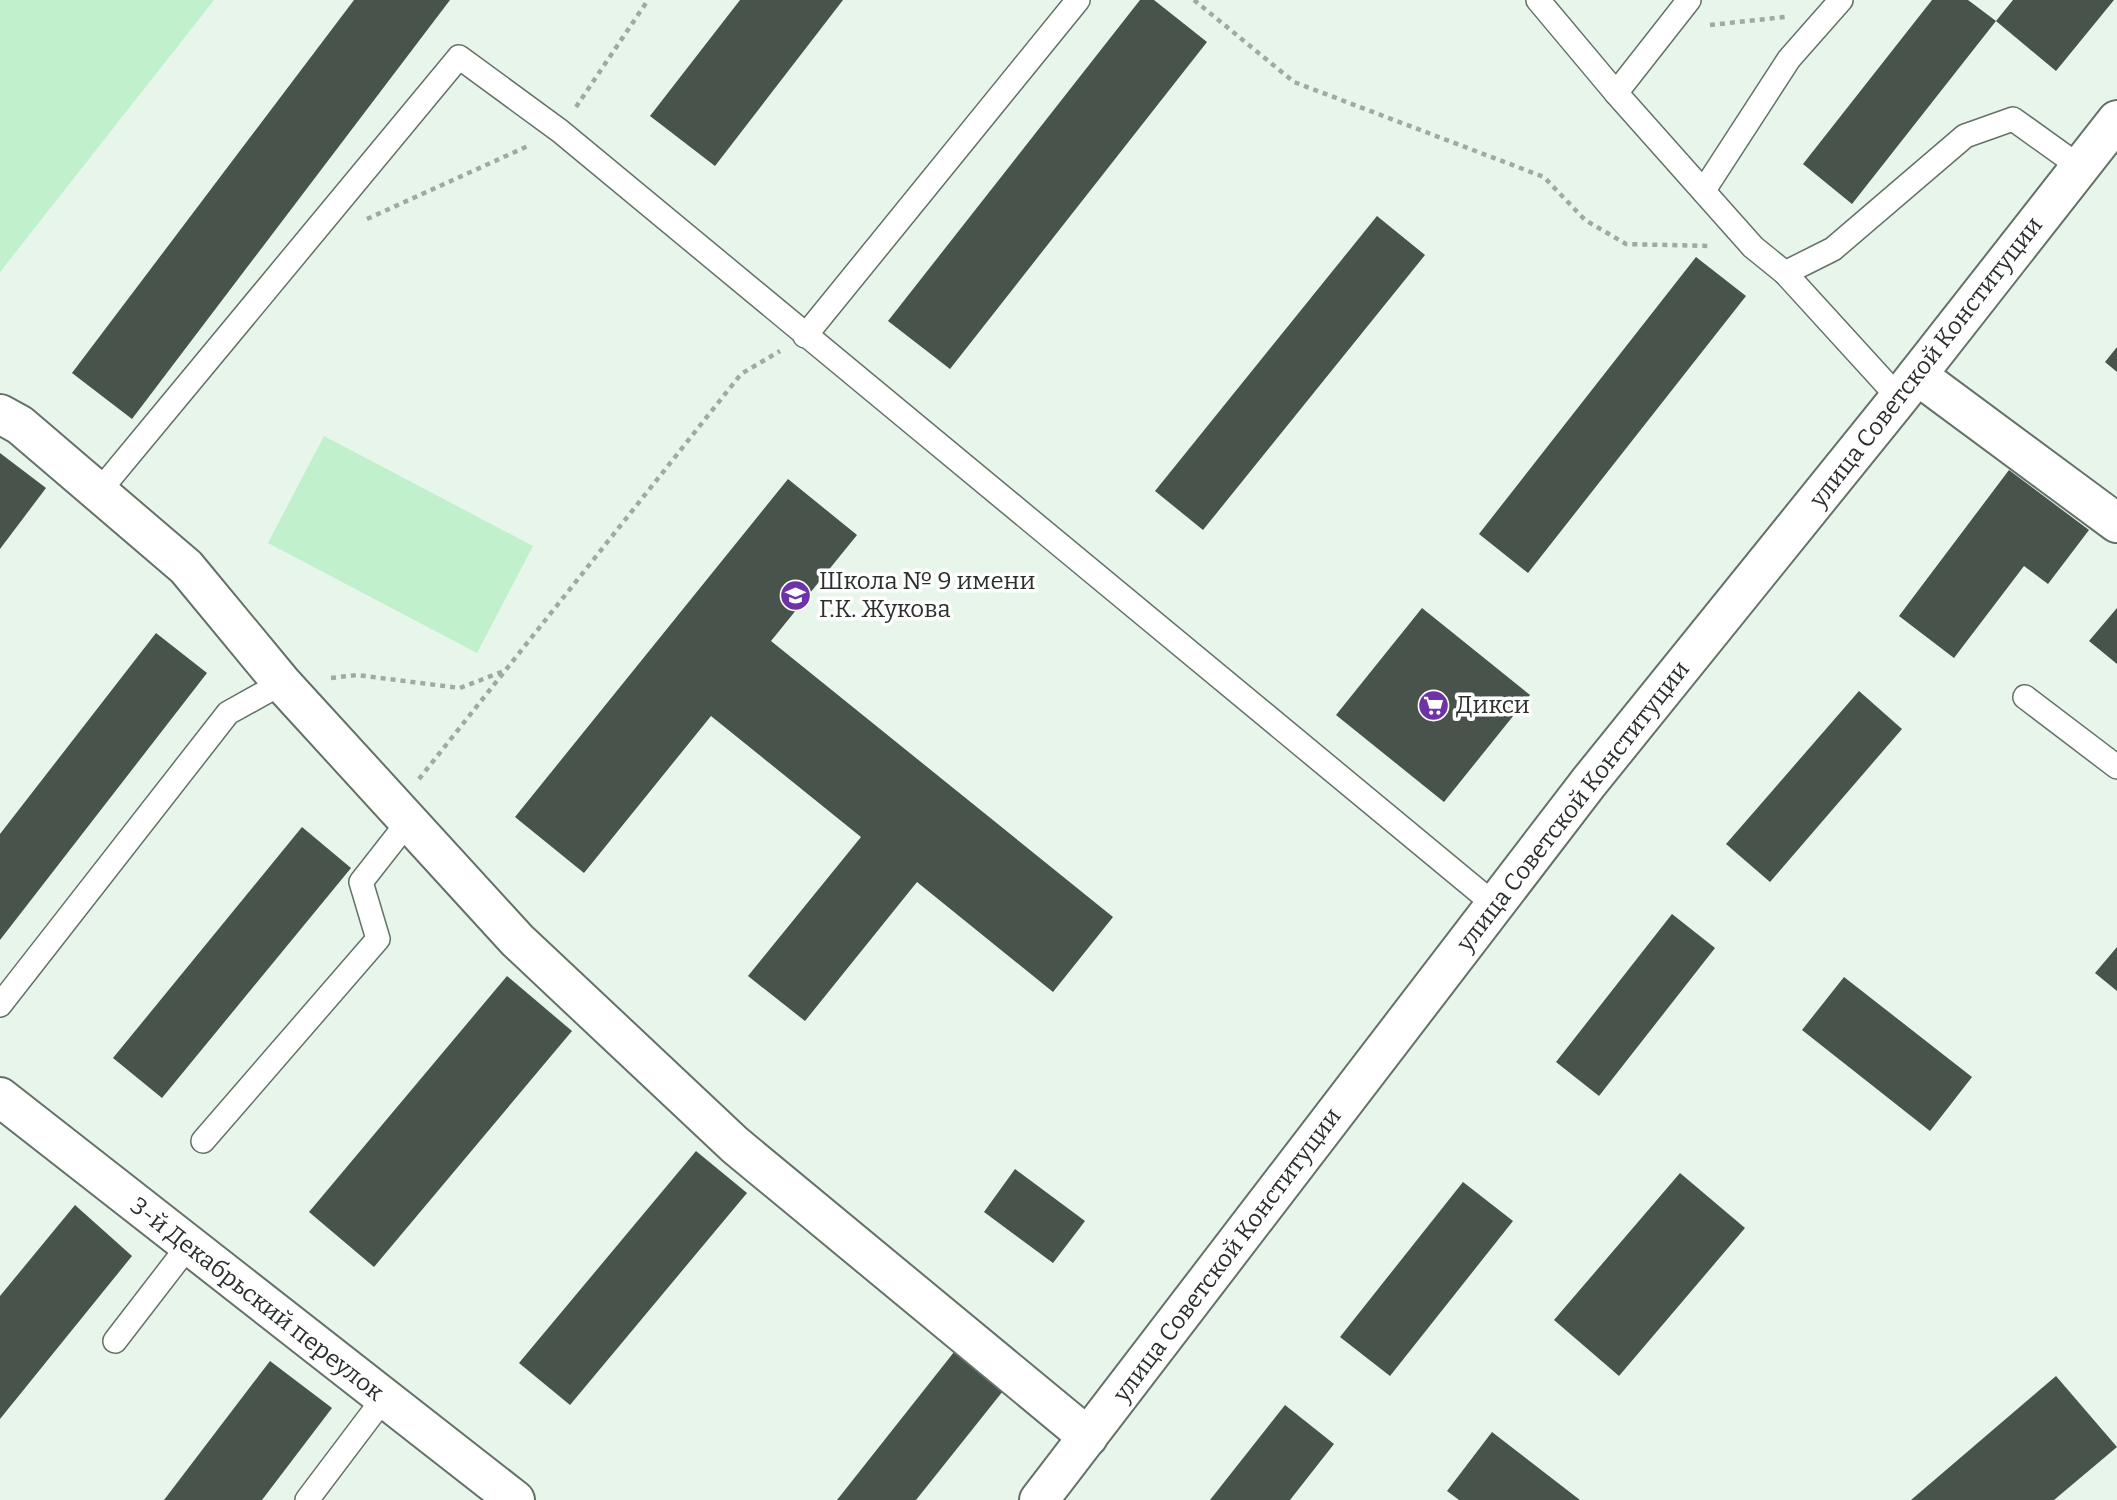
<svg xmlns="http://www.w3.org/2000/svg" width="2117" height="1500" viewBox="0 0 2117 1500" font-family="Bitter,serif">
<style>
.green{fill:#c0f1cc}
.building{fill:#48544b}
.lines{fill:none;stroke-linecap:round;stroke-linejoin:round}
.lane-casing{stroke:#657167;stroke-width:26}
.street-casing{stroke:#657167;stroke-width:42}
.secondary-casing{stroke:#657167;stroke-width:42}
.path{stroke:#9faaa1;stroke-width:4.5;stroke-dasharray:5 5;stroke-linecap:butt}
.lane{stroke:#fff;stroke-width:23}
.street{stroke:#fff;stroke-width:38}
.secondary{stroke:#fff;stroke-width:38}
.labels{text-anchor:middle;stroke-width:7;stroke-linejoin:round;paint-order:stroke}
.street-label{font-size:24px;fill:#2b302c;stroke:#fff}
.poi-label{font-size:24px;fill:#2b302c;stroke:#fff;text-anchor:start}
</style>
<rect width="100%" height="100%" fill="#e7f5ea"/>
<g class="green">
<polygon points="0,0 214,0 0,272"/>
<polygon points="324,436 533,546 477,653 268,543"/>
</g>
<g class="building">
<polygon points="354,0 450,0 132,419 72,373"/>
<polygon points="740,0 843,0 715,166 650,116"/>
<polygon points="1140,0 1154,0 1207,42 950,369 888,321"/>
<polygon points="1932,0 1968,0 1996,21 1852,204 1803,164"/>
<polygon points="2013,0 2114,0 2056,71 1996,21"/>
<polygon points="1377,216 1425,255 1203,530 1155,491"/>
<polygon points="1696,257 1746,296 1528,573 1479,534"/>
<polygon points="2117,347 2117,372 2105,362"/>
<polygon points="0,453 46,488 0,549"/>
<polygon points="2009,470 2089,530 2048,584 2024,566 1954,658 1899,616"/>
<polygon points="788,479 857,535 771,641 1113,917 1053,992 917,882 805,1021 748,976 861,837 711,716 584,873 515,817"/>
<polygon points="1422,608 1530,695 1444,802 1336,715"/>
<polygon points="2117,608 2117,664 2089,641"/>
<polygon points="156,633 207,673 0,940 0,834"/>
<polygon points="1859,691 1902,729 1770,882 1726,844"/>
<polygon points="302,827 351,868 162,1098 113,1058"/>
<polygon points="1672,914 1715,948 1599,1096 1556,1062"/>
<polygon points="2117,947 2117,991 2095,973"/>
<polygon points="507,976 572,1031 374,1267 309,1212"/>
<polygon points="1844,977 1972,1077 1930,1131 1802,1030"/>
<polygon points="696,1151 747,1193 570,1405 519,1363"/>
<polygon points="1015,1169 1085,1221 1053,1263 984,1212"/>
<polygon points="1680,1173 1745,1228 1619,1376 1554,1320"/>
<polygon points="1463,1182 1513,1221 1390,1376 1340,1337"/>
<polygon points="75,1205 132,1256 0,1419 0,1296"/>
<polygon points="958,1347 1007,1386 916,1500 837,1500"/>
<polygon points="270,1361 332,1408 262,1500 164,1500"/>
<polygon points="2056,1376 2117,1447 2054,1500 1911,1500"/>
<polygon points="1285,1405 1334,1444 1290,1500 1210,1500"/>
<polygon points="1492,1432 1580,1500 1459,1500 1447,1491"/>
</g>
<g class="lines">
<defs>
<g id="lane">
<polyline points="1538,0 1616,93 1753,247 1785,273 1899,398"/>
<polyline points="1616,93 1689,0"/>
<polyline points="1704,190 1789,59 1841,0"/>
<polyline points="1785,273 1833,249 1965,136 2013,119 2080,167"/>
<polyline points="805,336 1078,0"/>
<polyline points="111,477 459,57 560,131 1495,905"/>
<polyline points="2025,697 2117,767"/>
<polyline points="0,1005 228,713 282,683"/>
<polyline points="203,1141 378,939 361,882 408,822"/>
<polyline points="115,1341 189,1245"/>
<polyline points="307,1500 384,1398"/>
</g>
<g id="street">
<polyline points="1917,375 2117,523"/>
<polyline points="0,414 20,425 186,567 282,683 517,940 735,1145 1088,1437"/>
<polyline points="0,1097 515,1500"/>
</g>
<polyline id="secondary" points="1039,1500 1589,782 1899,398 2117,120"/>
</defs>
<use href="#lane" class="lane-casing"/>
<use href="#street" class="street-casing"/>
<use href="#secondary" class="secondary-casing"/>
<g class="path">
<polyline points="1194,0 1294,82 1544,177 1585,220 1626,244 1710,246"/>
<polyline points="1710,25 1785,17"/>
<polyline points="576,107 648,0"/>
<polyline points="367,219 528,146"/>
<polyline points="331,678 357,675 460,688 504,671"/>
<polyline points="419,779 741,374 780,351"/>
</g>
<use href="#lane" class="lane"/>
<use href="#street" class="street"/>
<use href="#secondary" class="secondary"/>
</g>
<defs>
<symbol id="school-disc" viewBox="-11 -11 22 22"><circle r="9.5" fill="#6f33a8" stroke="#fff"/><path d="M0-5L7-2L0 1L-7-2ZM-4 1L0 2.5L4 1V4Q0 6-4 4Z" fill="#fff"/></symbol>
<symbol id="supermarket-disc" viewBox="-11 -11 22 22"><circle r="9.5" fill="#6f33a8" stroke="#fff"/><path d="M-6-5.5h2.5l.6 2H6L4.5 2H-2.5L-4.4-4H-6ZM-1.5 3.2a1.3 1.3 0 1 0 .1 0ZM3 3.2a1.3 1.3 0 1 0 .1 0Z" fill="#fff"/></symbol>
</defs>
<g fill-rule="evenodd">
<use href="#school-disc" x="778" y="578" width="35" height="35"/>
<use href="#supermarket-disc" x="1416" y="688" width="35" height="35"/>
</g>
<g class="labels">
<g class="street-label">
<text transform="translate(1926 362) rotate(-52)" y="8">улица Советской Конституции</text>
<text transform="translate(1573 806) rotate(-52)" y="8">улица Советской Конституции</text>
<text transform="translate(1227 1255) rotate(-53)" y="8">улица Советской Конституции</text>
<text transform="translate(257 1299) rotate(38)" y="8">3-й Декабрьский переулок</text>
</g>
<g class="poi-label">
<text x="819" y="589">Школа № 9 имени<tspan x="819" dy="28">Г.К. Жукова</tspan></text>
<text x="1456" y="713">Дикси</text>
</g>
</g>
</svg>
